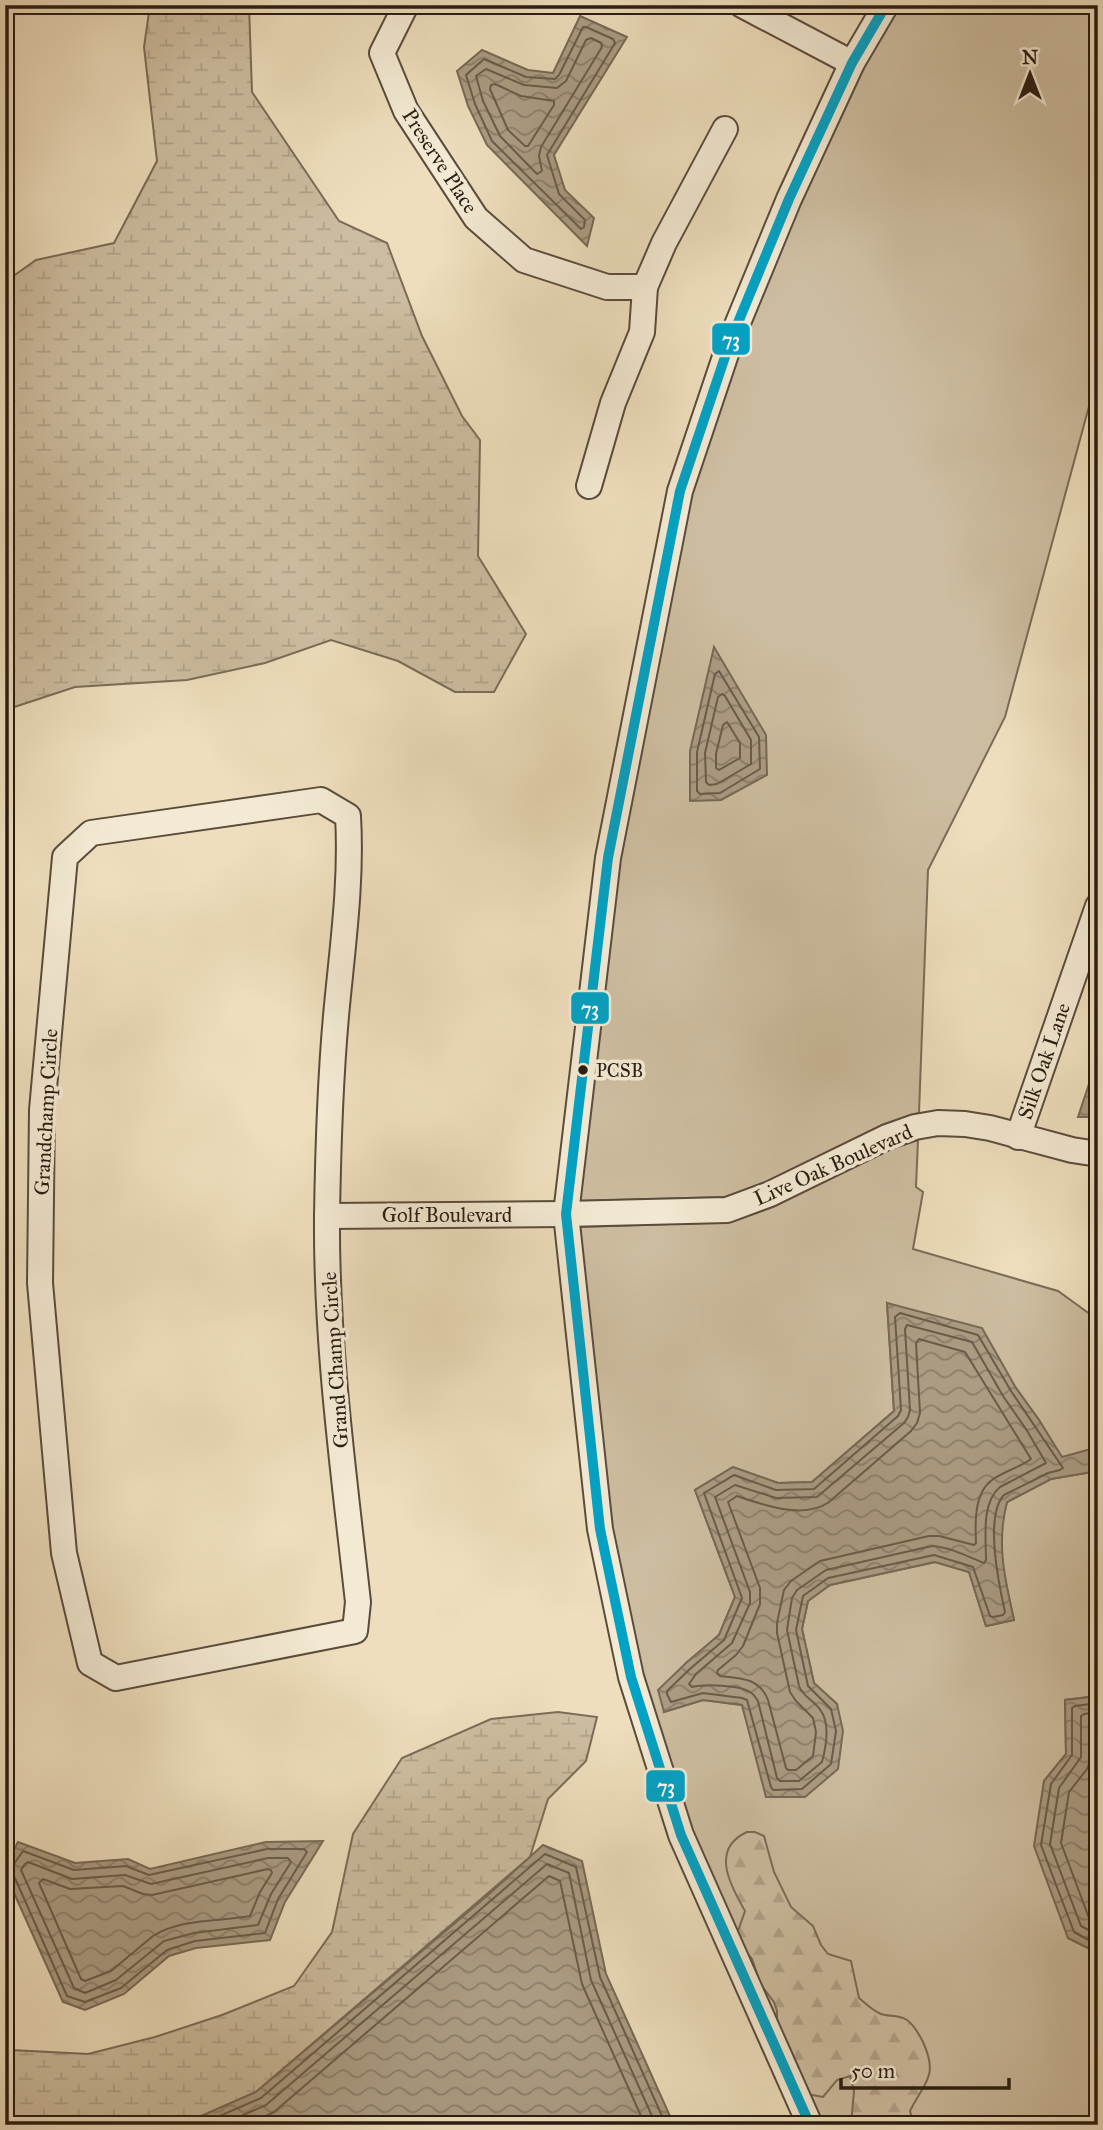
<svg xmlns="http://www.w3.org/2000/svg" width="1103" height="2130" viewBox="0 0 1103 2130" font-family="'IM FELL Great Primer',serif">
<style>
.green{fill:#cdbda0;stroke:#7b6c58;stroke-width:2}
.forest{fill:url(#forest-firs);stroke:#7b6c58;stroke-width:2}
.wetland{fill:url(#wetland-marsh);stroke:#7b6c58;stroke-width:2}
.water{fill:url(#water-waves);stroke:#776955;stroke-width:2}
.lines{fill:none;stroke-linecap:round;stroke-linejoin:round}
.shore{stroke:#6a5c4a;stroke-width:2}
.minor-casing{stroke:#5a4c3c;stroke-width:28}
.minor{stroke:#f4ead4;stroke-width:24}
.bus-1-casing{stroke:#f4ead4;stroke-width:16}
.bus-1{stroke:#02a2c5;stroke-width:10}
.bus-dot{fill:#291c11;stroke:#f4ead4;stroke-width:2.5}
.labels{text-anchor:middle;stroke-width:7;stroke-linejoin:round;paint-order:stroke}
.bus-label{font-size:19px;fill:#291c11;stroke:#f4ead4;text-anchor:start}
.street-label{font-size:21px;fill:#291c11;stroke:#f4ead4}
.line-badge{stroke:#f4ead4;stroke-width:2.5}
.badge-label{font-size:19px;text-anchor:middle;font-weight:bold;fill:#fff}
</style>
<defs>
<pattern id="forest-firs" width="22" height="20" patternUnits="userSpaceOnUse" patternTransform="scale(1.75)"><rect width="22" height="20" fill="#cdbda0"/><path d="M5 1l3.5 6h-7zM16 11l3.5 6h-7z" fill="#b0a289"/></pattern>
<pattern id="wetland-marsh" width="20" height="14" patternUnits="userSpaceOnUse" patternTransform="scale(1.75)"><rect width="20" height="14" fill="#cdbda0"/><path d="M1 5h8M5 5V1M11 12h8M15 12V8" fill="none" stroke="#b0a289"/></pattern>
<pattern id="water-waves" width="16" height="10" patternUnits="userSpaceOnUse" patternTransform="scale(1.75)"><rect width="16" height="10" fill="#ab9c83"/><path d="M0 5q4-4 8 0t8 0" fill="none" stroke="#8b7e6a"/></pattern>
</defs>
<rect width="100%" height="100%" fill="#eedebd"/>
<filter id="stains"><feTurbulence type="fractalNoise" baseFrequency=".00286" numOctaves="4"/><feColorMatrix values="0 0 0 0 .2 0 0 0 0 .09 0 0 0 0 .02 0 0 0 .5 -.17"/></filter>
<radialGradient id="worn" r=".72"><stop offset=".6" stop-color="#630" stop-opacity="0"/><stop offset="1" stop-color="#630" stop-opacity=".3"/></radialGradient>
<g class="green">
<polygon points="900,5 1098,5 1098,373 1005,717 928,870 919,1113 882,1125 764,1183 725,1197 579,1201 619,860 691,495 741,347 799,205 862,69"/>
<polygon points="918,1140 916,1187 923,1192 913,1249 1058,1291 1098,1320 1098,1447 1062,1458 1039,1420 1016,1388 887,1303 894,1411 812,1482 778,1483 733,1467 695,1490 735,1597 719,1635 686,1663 664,1712 703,1700 742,1705 754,1748 837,1704 814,1683 802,1629 808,1601 830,1585 935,1562 969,1572 986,1626 1014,1620 1002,1566 1002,1523 1007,1502 1051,1479 1098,1471 1098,1696 1065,1700 1066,1754 1044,1781 1068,1938 1098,1953 1098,2125 824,2125 813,2105 691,1830 642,1673 611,1526 579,1227 731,1222 773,1207 891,1149"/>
</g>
<path class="forest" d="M747 1832H755L764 1836 774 1872 791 1907 813 1926 821 1945 828 1954 851 1961 859 1998C865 2003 873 2011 881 2014 889 2017 898 2014 907 2020 914 2025 919 2034 923 2042 939 2077 924 2082 910 2111L914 2125H851L854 2091 850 2076 837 2080 823 2097 802 2093 777 2023V2011L774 2002 761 1985 752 1959 746 1952 737 1934 745 1911C730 1885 710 1849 747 1832Z"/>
<g class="wetland">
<polygon points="150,5 249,5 252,92 339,221 387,243 422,336 462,416 480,440 478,556 526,634 494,692 455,692 398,661 331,640 265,663 187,680 75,687 5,710 5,282 36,260 114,243 157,161 144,47"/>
<polygon points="558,1712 597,1717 586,1761 548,1799 530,1857 256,2092 181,2125 5,2125 5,2012 11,2050 88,2054 155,2037 222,2015 294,1986 332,1932 353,1834 402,1758 491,1719"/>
</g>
<g class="water">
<polygon points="580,16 627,37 554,155 565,190 594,218 587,246 487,145 468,106 457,71 482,50 528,70 553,73"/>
<polygon points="714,647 766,735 767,775 721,800 690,801 690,751"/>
<polygon points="1098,1059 1098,1117 1078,1117 1097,1060"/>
<path d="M887 1303 982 1328 1016 1388 1039 1420 1062 1457 1098 1447V1471L1051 1479 1007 1502C996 1544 1005 1579 1014 1620L986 1626 969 1572 935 1562 830 1585 808 1601 802 1629 814 1683 837 1704 843 1731 838 1769 805 1797H766L742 1705 703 1700 664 1712 658 1690 686 1663 719 1635 735 1597 695 1490 733 1467 778 1483 812 1482 894 1411Z"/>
<polygon points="1098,1696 1098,1953 1068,1938 1034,1846 1044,1781 1066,1754 1065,1700"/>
<polygon points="323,1841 285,1902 270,1940 196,1948 169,1956 124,1994 85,2010 63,2002 5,1873 5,1866 18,1842 75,1863 128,1859 150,1869 266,1842"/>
<polygon points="543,1845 582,1861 606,1974 674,2125 181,2125 256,2092 488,1895"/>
</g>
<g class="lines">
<g class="shore">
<polygon points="583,27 586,27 613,39 615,43 547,155 559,194 585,220 584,227 581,229 492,141 475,104 466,75 484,59 526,77 555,79 559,75"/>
<polygon points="591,38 601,43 602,47 541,147 539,156 542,171 537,174 500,136 483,101 476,76 486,69 524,85 557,88 566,81 586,40"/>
<polygon points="495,84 521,96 554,101 554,105 528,146 525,146 508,130 490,89 491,85"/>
<polygon points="719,671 759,737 760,769 720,793 700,794 697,791 697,752 715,674"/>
<polygon points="722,694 725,696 751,740 751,764 717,784 709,785 706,782 705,753 718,697"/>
<polygon points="727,722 740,743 740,758 719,770 716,768 716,754 723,725"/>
<path d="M900 1313 978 1335 1011 1391 1063 1468 1060 1470 1048 1473 1004 1495C984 1516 999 1585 1005 1612L1003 1615 993 1617 990 1616 973 1567 934 1555 828 1578 803 1596 796 1630 808 1686 831 1709 836 1731 831 1764 802 1789 773 1790 771 1787 747 1700 742 1698 703 1693 671 1702 667 1694V1691L691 1668 724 1640 742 1598 704 1493 734 1475 776 1490 814 1489 898 1416 901 1410 895 1317Z"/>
<path d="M907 1325 972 1342 1003 1396 1026 1429 1046 1463 1000 1487C981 1503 986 1538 986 1560L984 1563C969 1557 950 1547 932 1546L826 1570 797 1590 792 1598 787 1630 799 1686C803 1697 815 1701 821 1711 830 1724 826 1747 822 1762L799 1781H780L777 1778 758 1701C755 1697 755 1695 750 1692 740 1685 704 1684 692 1687L689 1684 696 1674 732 1643 750 1603V1592L715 1497 735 1485 776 1498 817 1497 904 1423 908 1417 910 1410 905 1329Z"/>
<path d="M919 1339 965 1352 1031 1459C1019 1468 1004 1471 992 1480 974 1493 975 1523 976 1543L974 1545 939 1536H929L820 1561 791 1581 784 1590 777 1623V1633L790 1692 796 1701 813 1718 816 1732 813 1756 796 1770H788L786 1768 768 1700C760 1678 740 1678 720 1676L717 1673 718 1670 736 1655 743 1646 760 1604V1588L728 1502 737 1496C763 1505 804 1520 829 1502L911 1431 917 1423 920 1413 916 1343Z"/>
<polyline points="1098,1703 1075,1706 1072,1708 1072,1755 1051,1784 1041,1845 1074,1932 1098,1945"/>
<polyline points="1098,1712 1084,1714 1081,1716 1081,1757 1059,1788 1050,1844 1081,1926 1098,1935"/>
<polyline points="1098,1723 1092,1726 1091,1759 1087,1769 1069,1792 1061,1843 1089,1918 1098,1924"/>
<polygon points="267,1849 304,1849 307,1852 278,1899 265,1933 195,1941 167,1950 121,1988 85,2002 67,1996 15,1878 9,1871 23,1851 74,1870 126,1866 149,1875"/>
<polygon points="268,1858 288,1858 291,1862 271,1894 258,1925 194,1933 164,1941 116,1980 85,1993 74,1988 21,1870 25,1864 28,1862 72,1879 125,1875 151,1884"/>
<path d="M268 1869 271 1870 272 1873 260 1892 250 1916C218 1922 181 1918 153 1936L111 1971 85 1981 81 1979 39 1883 43 1879 70 1889 123 1886 143 1894 152 1895Z"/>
<polyline points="199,2125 261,2098 545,1854 576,1867 600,1977 666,2125"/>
<polyline points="221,2125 266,2105 547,1864 569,1873 591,1980 656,2125"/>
<polyline points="248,2125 274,2112 549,1876 560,1881 582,1984 645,2125"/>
</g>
<defs>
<g id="minor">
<polyline points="406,5 382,53 406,111 476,218 524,260 607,287 645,287 642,332 613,403 589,486"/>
<polyline points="742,5 852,63"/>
<polyline points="645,287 664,243 725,129"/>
<path d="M321 800 348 816C352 883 342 950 336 1016 330 1083 328 1151 327 1217 326 1346 344 1475 358 1602L355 1631 116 1678 90 1663 64 1553 40 1283 42 1110 65 857 91 833Z"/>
<polyline points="1018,1137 1098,906"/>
<polyline points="327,1216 566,1214 727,1210 770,1194 887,1137 915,1127 938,1123 965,1124 990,1128 1072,1150 1098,1154"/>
<polyline points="810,2125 681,1835 631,1677 600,1529 566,1214 608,858 680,491 730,342 789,199 852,63 886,5"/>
</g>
</defs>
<use href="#minor" class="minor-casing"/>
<use href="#minor" class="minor"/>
<defs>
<polyline id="bus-1" points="810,2125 681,1835 631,1677 600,1529 566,1214 608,858 680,491 730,342 789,199 852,63 886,5"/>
</defs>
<use href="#bus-1" class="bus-1-casing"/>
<use href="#bus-1" class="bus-1"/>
</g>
<circle class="bus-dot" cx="583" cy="1070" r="6"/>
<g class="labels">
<g class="bus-label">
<text x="596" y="1077">PCSB</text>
</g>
<g class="street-label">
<text transform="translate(440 161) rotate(57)" y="7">Preserve Place</text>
<text transform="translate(1044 1061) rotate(-71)" y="7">Silk Oak Lane</text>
<text transform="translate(46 1112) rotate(-87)" y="7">Grandchamp Circle</text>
<text transform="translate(833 1165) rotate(-24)" y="7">Live Oak Boulevard</text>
<text x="447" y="1222">Golf Boulevard</text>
<text transform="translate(335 1360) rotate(-94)" y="7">Grand Champ Circle</text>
</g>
</g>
<g class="line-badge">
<rect x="711" y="322" width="40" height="34" rx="7" fill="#02a2c5"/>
<rect x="570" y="991" width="40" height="34" rx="7" fill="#02a2c5"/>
<rect x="645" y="1769" width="41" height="34" rx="7" fill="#02a2c5"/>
</g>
<g class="badge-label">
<text x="731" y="346">73</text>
<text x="590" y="1015">73</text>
<text x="666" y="1793">73</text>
</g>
<rect width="1103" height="2130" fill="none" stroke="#eedebd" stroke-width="28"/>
<rect x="7" y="7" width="1089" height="2116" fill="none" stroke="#291c11" stroke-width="3.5"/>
<rect x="14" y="14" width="1075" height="2102" fill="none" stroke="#291c11" stroke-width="2"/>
<g transform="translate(1030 74)" stroke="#f4ead4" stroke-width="5" paint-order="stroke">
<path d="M0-5L12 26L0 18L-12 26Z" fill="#291c11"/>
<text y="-10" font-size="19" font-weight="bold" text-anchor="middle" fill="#291c11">N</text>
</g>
<path d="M841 2078v10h168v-10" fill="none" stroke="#291c11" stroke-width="3.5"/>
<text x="851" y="2078" font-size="21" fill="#291c11" stroke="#f4ead4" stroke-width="5" paint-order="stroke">50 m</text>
<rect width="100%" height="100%" filter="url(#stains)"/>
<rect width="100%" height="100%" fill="url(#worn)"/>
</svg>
